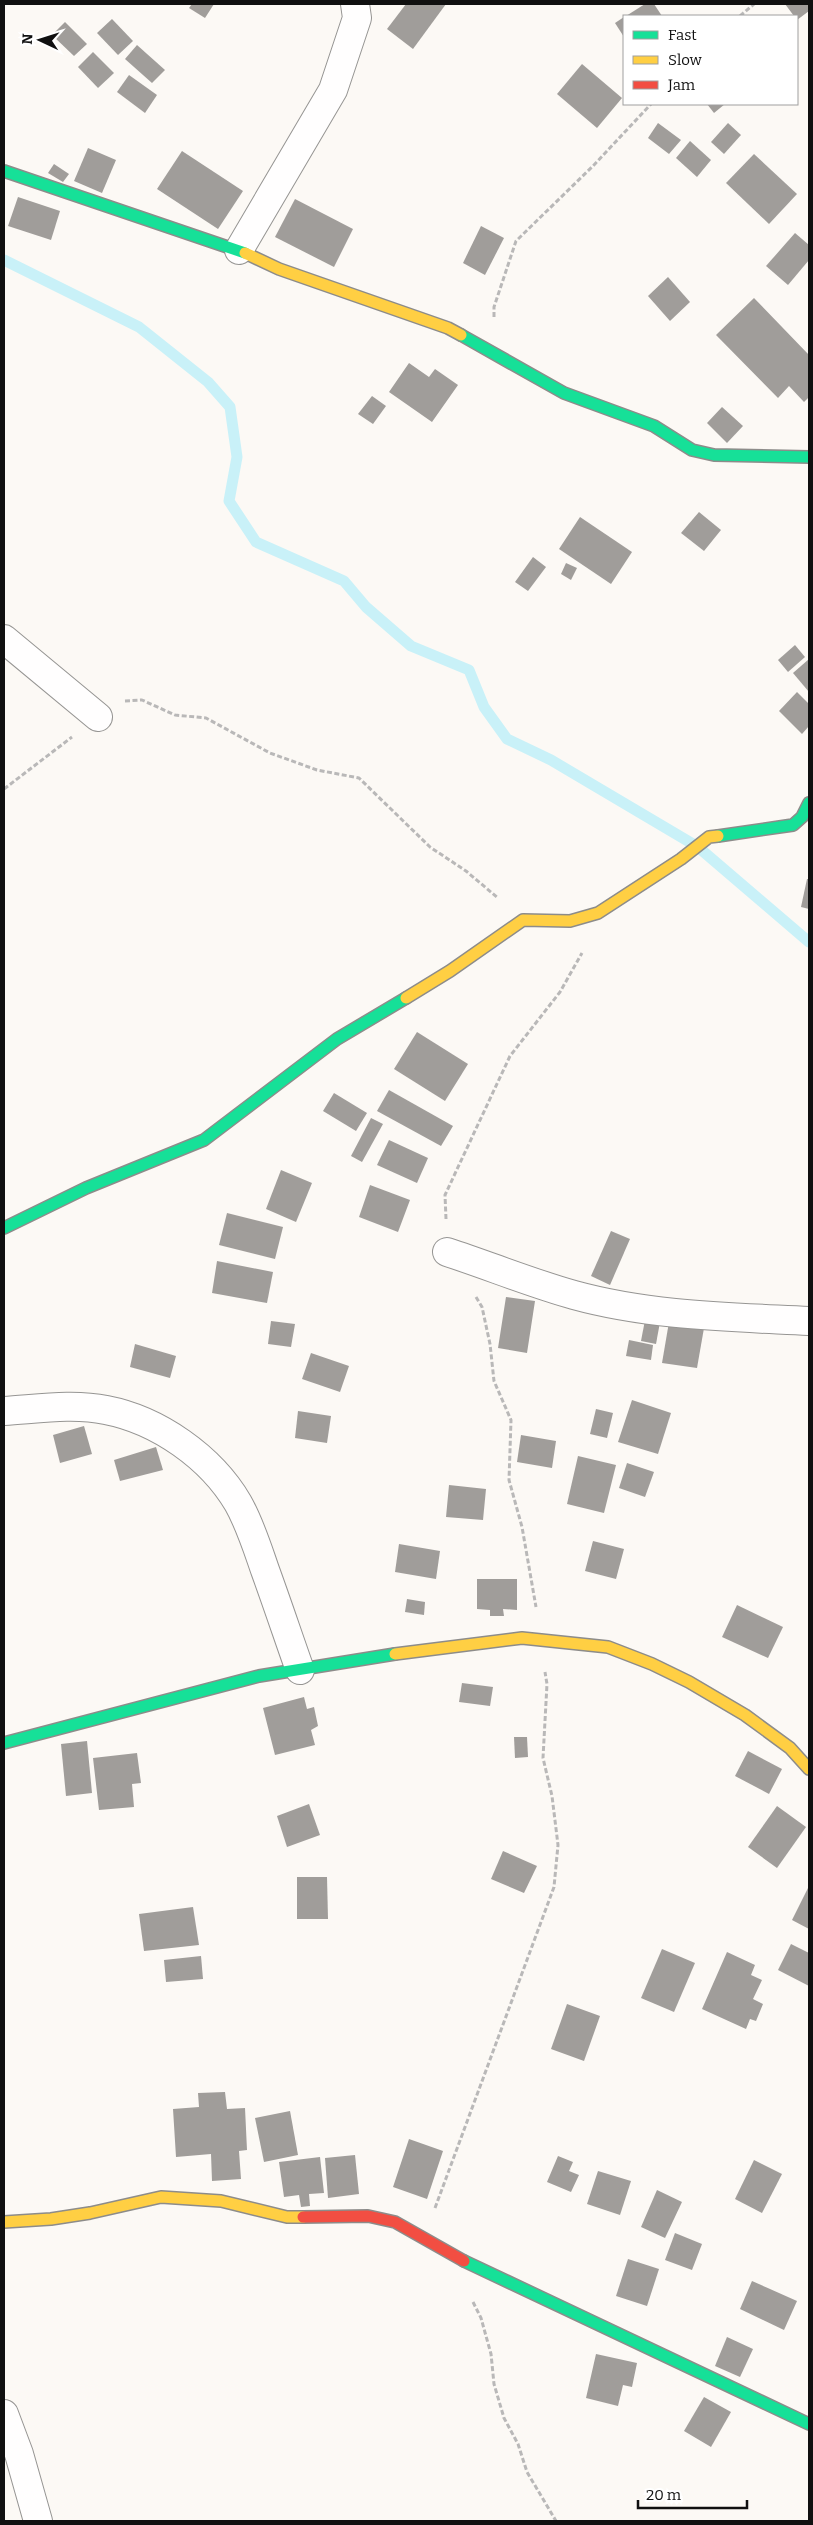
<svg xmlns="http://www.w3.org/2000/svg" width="813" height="2525" viewBox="0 0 813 2525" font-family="Bitter,serif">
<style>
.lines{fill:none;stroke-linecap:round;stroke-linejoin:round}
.stream{stroke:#c9f1f8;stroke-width:11}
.building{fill:#a09d9a}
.street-casing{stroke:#969593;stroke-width:30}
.fast-casing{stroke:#8d8c8a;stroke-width:14}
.slow-casing{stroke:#8d8c8a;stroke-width:14}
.jam-casing{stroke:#8d8c8a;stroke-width:14}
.path{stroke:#b9b8b8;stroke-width:3;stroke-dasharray:5 2.5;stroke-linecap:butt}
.street{stroke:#fffefe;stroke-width:28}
.fast{stroke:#16e098;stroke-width:11}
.slow{stroke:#ffcf43;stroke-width:11}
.jam{stroke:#f24e42;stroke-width:11}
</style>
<rect width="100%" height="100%" fill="#fcf9f5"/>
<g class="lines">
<polyline class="stream" points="4,260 139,327 208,382 230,407 237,457 229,501 256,542 344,581 366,607 411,646 469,670 484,707 507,739 551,760 698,847 809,942"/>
</g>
<g class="building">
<polygon points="192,4 214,4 205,18 189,8"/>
<polygon points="406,4 446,4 413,49 387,29"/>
<polygon points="645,4 654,4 662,16 626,16"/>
<polygon points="785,4 809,4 809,11 797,20 797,16 794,16"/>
<polygon points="624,17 624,37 615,23"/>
<polygon points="112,19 133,41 118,55 97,33"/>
<polygon points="65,22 87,44 74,56 52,35"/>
<polygon points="137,45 165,70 152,83 125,59"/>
<polygon points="93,52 114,73 98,88 78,67"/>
<polygon points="582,64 622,98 597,128 557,94"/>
<polygon points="129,75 157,95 145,113 117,92"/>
<polygon points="707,104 725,104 714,113"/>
<polygon points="658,123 681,140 669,154 648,138"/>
<polygon points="728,123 741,135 724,154 711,142"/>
<polygon points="690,141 711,160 697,177 676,158"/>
<polygon points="88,148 116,160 102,193 74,181"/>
<polygon points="182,151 243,191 218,229 157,189"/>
<polygon points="754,154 797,194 769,224 726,183"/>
<polygon points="54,164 69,174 63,182 48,173"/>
<polygon points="18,197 60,211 51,240 8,226"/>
<polygon points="295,199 353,229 334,267 275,237"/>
<polygon points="481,226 504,238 485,275 463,263"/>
<polygon points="795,233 809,245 809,260 788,285 766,266"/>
<polygon points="668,277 690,302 670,321 648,296"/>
<polygon points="754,298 809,355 809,397 804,402 789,386 778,398 716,335"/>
<polygon points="409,363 429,377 435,369 458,385 432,422 389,392"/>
<polygon points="372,396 386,406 373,424 358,414"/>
<polygon points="722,407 743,426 727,443 707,423"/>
<polygon points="699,512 721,530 704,551 681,533"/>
<polygon points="580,517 632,552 611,584 559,549"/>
<polygon points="533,557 546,567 528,591 515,582"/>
<polygon points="566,563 577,568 571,580 561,574"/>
<polygon points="795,645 805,657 788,672 778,660"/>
<polygon points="809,659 809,692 793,673"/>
<polygon points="797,692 809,704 809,726 802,734 779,711"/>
<polygon points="807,879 809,879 809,909 801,907"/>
<polygon points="417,1032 468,1064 445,1101 394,1069"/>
<polygon points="389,1090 453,1126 441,1146 377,1111"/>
<polygon points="334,1093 367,1113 356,1131 323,1111"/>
<polygon points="371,1118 383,1124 362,1162 351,1156"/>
<polygon points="389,1140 428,1158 417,1183 377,1165"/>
<polygon points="281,1170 312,1183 296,1222 266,1209"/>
<polygon points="370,1185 410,1200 398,1232 359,1217"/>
<polygon points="227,1213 283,1227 275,1259 219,1245"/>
<polygon points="611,1231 630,1239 610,1285 591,1276"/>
<polygon points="217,1261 273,1272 267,1303 212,1293"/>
<polygon points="506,1297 535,1301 527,1353 498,1348"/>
<polygon points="645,1320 660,1322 656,1344 641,1341"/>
<polygon points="271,1321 295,1324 291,1347 268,1344"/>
<polygon points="669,1322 704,1328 697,1368 662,1363"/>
<polygon points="629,1340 653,1345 651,1360 626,1356"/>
<polygon points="135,1344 176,1356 170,1378 130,1367"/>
<polygon points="311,1353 349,1366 340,1392 302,1379"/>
<polygon points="632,1400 671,1413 658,1454 618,1442"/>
<polygon points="596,1409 613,1413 607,1438 590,1434"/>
<polygon points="298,1411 331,1416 327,1443 295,1438"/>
<polygon points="84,1426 92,1454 60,1463 53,1435"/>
<polygon points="521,1435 556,1441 552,1468 517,1462"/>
<polygon points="156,1447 163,1470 120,1481 114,1460"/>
<polygon points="578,1456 616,1465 604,1513 567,1504"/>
<polygon points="627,1463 654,1472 645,1497 619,1488"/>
<polygon points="449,1485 486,1489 483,1520 446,1517"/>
<polygon points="593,1541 624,1549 616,1579 585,1571"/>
<polygon points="399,1544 440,1551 436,1579 395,1572"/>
<polygon points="477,1579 517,1579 517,1610 503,1609 504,1616 490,1616 490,1610 477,1609"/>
<polygon points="407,1599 425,1602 424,1615 405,1612"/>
<polygon points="737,1605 783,1627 768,1658 722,1637"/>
<polygon points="462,1683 493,1687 490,1706 459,1702"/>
<polygon points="304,1697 307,1709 314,1707 318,1726 311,1730 315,1745 275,1755 263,1708"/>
<polygon points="514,1737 527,1737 528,1757 515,1758"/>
<polygon points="87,1741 92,1793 66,1796 61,1744"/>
<polygon points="748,1751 782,1769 769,1794 735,1776"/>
<polygon points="137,1753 141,1783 132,1784 134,1807 99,1810 93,1758"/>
<polygon points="309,1804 320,1835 287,1847 277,1816"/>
<polygon points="777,1806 806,1827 777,1868 748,1847"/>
<polygon points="503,1851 537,1866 524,1893 491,1879"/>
<polygon points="297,1877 327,1877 328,1919 297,1919"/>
<polygon points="809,1886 809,1929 792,1920"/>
<polygon points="193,1907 199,1945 144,1951 139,1914"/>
<polygon points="791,1944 809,1953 809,1986 778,1970"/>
<polygon points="662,1949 695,1963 674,2012 641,1998"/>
<polygon points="727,1952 755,1965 751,1975 762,1980 753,1999 763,2004 756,2021 750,2019 746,2029 702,2009"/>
<polygon points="201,1956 203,1979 166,1982 164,1960"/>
<polygon points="567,2004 600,2016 584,2061 551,2049"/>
<polygon points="225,2092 227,2109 245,2108 247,2150 239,2151 241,2179 212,2181 211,2154 176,2157 173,2109 199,2107 198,2093"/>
<polygon points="290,2111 298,2155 264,2162 255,2118"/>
<polygon points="409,2139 443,2151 427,2199 393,2187"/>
<polygon points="355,2155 359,2194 328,2198 325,2158"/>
<polygon points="558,2156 573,2162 569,2171 579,2175 571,2192 547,2182"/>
<polygon points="320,2157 324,2193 309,2194 310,2206 301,2207 299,2195 284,2197 279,2162"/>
<polygon points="754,2160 782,2174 762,2213 735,2199"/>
<polygon points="598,2171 631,2181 620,2215 587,2204"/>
<polygon points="657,2190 682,2202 665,2238 641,2227"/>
<polygon points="675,2233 702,2244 692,2270 665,2260"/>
<polygon points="628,2259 659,2269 647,2306 616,2296"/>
<polygon points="752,2281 797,2301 784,2330 740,2309"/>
<polygon points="727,2337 753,2349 740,2377 715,2366"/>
<polygon points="596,2354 637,2363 632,2387 623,2385 618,2406 586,2398"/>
<polygon points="704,2397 731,2412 711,2447 684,2431"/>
</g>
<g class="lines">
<defs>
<g id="street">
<polyline points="239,250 333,90 357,18 355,4"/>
<polyline points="4,639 98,717"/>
<path d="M447 1252C490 1266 531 1283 574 1295 650 1316 731 1317 809 1321"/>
<path d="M4 1411C37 1409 73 1403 106 1410 158 1420 211 1457 238 1503 250 1524 257 1547 265 1570 277 1603 288 1636 300 1670"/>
<polyline points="4,2414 19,2454 38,2521"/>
</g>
<g id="fast">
<polyline points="4,171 245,253"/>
<polyline points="461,335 564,393 654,426 692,450 714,455 809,457"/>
<polyline points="718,836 793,825 802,817 809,803"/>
<polyline points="4,1228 86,1188 204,1140 337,1039 406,998"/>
<polyline points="4,1743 259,1676 395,1654"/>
<polyline points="464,2261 809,2424"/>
</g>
<g id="slow">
<polyline points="245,253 279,269 448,328 461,335"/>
<polyline points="406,998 450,971 523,920 570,921 598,913 681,859 709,837 718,836"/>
<polyline points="395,1654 522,1638 608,1647 652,1664 689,1682 745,1715 790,1748 809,1769"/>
<polyline points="4,2222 51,2219 90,2213 161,2197 221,2201 287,2217 303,2217"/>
</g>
<polyline id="jam" points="303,2217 368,2216 395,2222 464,2261"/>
</defs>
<use href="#street" class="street-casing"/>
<use href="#fast" class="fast-casing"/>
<use href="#slow" class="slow-casing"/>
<use href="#jam" class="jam-casing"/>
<g class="path">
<polyline points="740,16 754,4"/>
<polyline points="494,317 494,307 516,241 593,166 651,104"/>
<polyline points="125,701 142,700 175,715 206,718 270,753 317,770 359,778 430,847 466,871 498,898"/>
<polyline points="4,789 72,737"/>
<polyline points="446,1219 445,1195 510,1056 560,992 582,953"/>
<polyline points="476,1297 482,1307 490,1344 494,1381 511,1420 509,1480 522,1527 536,1607"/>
<polyline points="435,2208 554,1887 558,1845 552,1796 543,1758 547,1684 545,1672"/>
<polyline points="473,2302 481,2318 491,2354 494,2384 504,2418 518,2444 527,2472 556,2521"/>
</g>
<use href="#street" class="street"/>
<use href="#fast" class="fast"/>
<use href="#slow" class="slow"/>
<use href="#jam" class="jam"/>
</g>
<rect width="813" height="2525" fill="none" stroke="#101010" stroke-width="10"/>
<rect x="623" y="15" width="175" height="90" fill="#ffffff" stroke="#9f9f9f"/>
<rect x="633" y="31" width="25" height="8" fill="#16e098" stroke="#9f9f9f"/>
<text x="668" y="40" font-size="15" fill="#101010">Fast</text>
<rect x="633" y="56" width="25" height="8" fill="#ffcf43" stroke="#9f9f9f"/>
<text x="668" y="65" font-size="15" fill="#101010">Slow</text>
<rect x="633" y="81" width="25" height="8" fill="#f24e42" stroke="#9f9f9f"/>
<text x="668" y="90" font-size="15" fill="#101010">Jam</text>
<g transform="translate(40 40) rotate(274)" stroke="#ffffff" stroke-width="4" paint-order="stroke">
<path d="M0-4L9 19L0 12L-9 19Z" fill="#101010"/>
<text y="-8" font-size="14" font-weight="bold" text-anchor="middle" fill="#101010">N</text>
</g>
<path d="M638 2500v8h109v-8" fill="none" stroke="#101010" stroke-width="2.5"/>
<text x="646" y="2500" font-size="15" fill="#101010" stroke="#ffffff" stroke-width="4" paint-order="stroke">20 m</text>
</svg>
